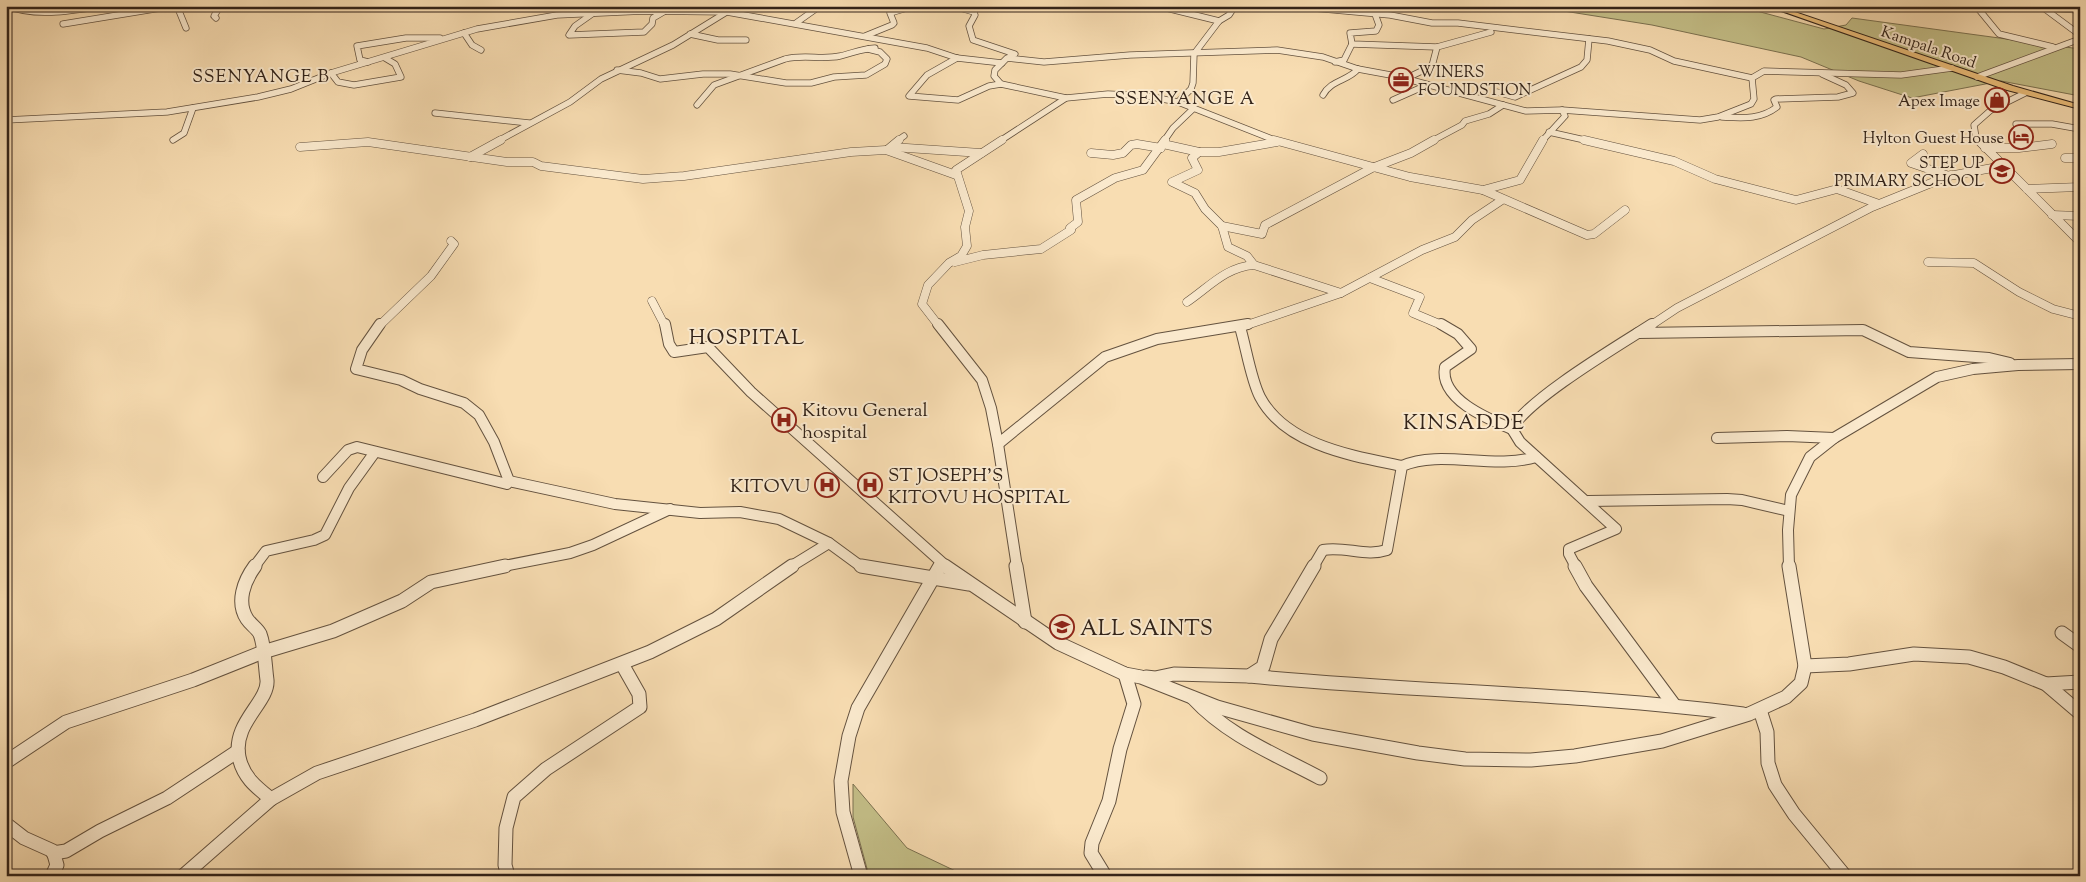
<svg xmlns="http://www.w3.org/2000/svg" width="2086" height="882" viewBox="0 0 2086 882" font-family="'Sorts Mill Goudy',serif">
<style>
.green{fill:#c4bf88;stroke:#7b7150}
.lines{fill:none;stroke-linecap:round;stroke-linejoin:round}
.minor-far3-casing{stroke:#64523f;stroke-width:7}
.minor-far2-casing{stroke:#64523f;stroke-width:9}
.minor-far1-casing{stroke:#64523f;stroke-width:12}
.minor-casing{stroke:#64523f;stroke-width:15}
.major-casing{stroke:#322319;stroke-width:2}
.minor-far3{stroke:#fae9cd;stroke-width:5.5}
.minor-far2{stroke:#fae9cd;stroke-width:8}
.minor-far1{stroke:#fae9cd;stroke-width:10}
.minor{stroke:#fae9cd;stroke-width:13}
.major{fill:#ecbe79;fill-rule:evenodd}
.labels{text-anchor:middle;stroke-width:4;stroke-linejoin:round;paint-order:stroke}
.far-street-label{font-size:16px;fill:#322319;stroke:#fae9cd}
.far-poi-label{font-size:16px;fill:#322319;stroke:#fae9cd;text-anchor:end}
.far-quarter-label{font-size:18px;letter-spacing:1px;fill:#322319;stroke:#fae9cd}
.poi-label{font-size:19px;fill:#322319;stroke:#fae9cd;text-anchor:start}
.quarter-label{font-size:21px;letter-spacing:1px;fill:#322319;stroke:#fae9cd}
.near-poi-label{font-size:22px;fill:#322319;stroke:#fae9cd;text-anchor:start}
</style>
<rect width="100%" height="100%" fill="#f8ddb2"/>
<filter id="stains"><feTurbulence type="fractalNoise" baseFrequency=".004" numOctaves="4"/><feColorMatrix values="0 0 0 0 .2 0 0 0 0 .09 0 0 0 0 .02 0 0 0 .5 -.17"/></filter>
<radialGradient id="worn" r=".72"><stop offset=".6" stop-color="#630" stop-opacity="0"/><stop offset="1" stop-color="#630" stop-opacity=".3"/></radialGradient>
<g class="green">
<polygon points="1532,6 1738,6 1824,29 1846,25 1852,18 2080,49 2080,96 2001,81 1912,98 1859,81 1801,57 1652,25"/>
<polygon points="853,784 907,848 966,876 869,876 853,817"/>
</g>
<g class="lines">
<defs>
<g id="minor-far3">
<path d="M7 6C37 18 73 10 104 6"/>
<polyline points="177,6 186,28"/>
<polyline points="953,6 974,12 975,15 969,26 973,40 1015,54 1010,56"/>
<polyline points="1158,6 1219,21"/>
<polyline points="1290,6 1390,15 1432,23 1458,23 1608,41 1650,50 1674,61 1752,78"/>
<polyline points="1976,6 1999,34 2053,47"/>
<polyline points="2007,6 2080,10"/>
<polyline points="2045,9 2080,35"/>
<polyline points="592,14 575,26 569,35 644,32 652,24 653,18 665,11"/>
<polyline points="1375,14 1379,25 1376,31 1350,33 1352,44 1437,47"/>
<polyline points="216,18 214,16 219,8 217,6"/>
<polyline points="796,23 820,6"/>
<polyline points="63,24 173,6"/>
<polyline points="464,33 472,45 481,50"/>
<polyline points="690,34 718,40 746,40"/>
<polyline points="865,36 892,25 894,23 890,13 914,6"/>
<polyline points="957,58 927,75 909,96 958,100 989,86 1001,84"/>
<polyline points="368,62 360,60 357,46 406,38 440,38"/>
<polyline points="1335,62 1344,60 1352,44"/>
<polyline points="617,70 641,73 660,79 703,74 730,74 786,83 811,83 834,77 866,75 885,64 887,59 880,52 868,49"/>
<polyline points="331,73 338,82 354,85 401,77 395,64 385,58"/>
<polyline points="1977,77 2080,39"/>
<polyline points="1405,79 1432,66 1437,47 1491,32"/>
<polyline points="1497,92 1515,97 1581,67 1587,60 1589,39"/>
<path d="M1323 95C1331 80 1348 81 1358 69"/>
<polyline points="1066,98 1001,84 994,76 995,70 1007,58 1044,62 1130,55 1277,50 1323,57 1358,69 1396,76 1526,111 1562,110 1700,120 1718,117 1751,104 1754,99 1752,78 1764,71 1901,75 1952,68"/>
<polyline points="1393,100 1427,85"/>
<polyline points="1178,102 1191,89 1193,83 1194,54 1219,21 1229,15 1235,6"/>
<path d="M697 105 714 85 785 59C803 54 822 60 840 56 853 53 861 49 875 48"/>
<polyline points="435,113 529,123"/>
<path d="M1722 117C1742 118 1760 120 1777 107L1774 100 1776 99 1838 97 1853 93 1846 85 1822 74"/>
<polyline points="6,120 167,112 258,97 291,89 331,73 477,29 557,15 644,11 727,12 927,48 957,58 1002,63"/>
<polyline points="2016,124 2052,124 2080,129"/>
<polyline points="1549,132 1589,141"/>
<polyline points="173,140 184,133 193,108"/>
<polyline points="498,141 570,102 601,79 673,45 725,13"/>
<polyline points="897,141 904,136"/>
<polyline points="1000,141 1066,98 1108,94 1147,96 1178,102 1277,141"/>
<polyline points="1164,141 1173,128 1194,108"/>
<polyline points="1432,141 1462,125 1465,121 1489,114 1503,105"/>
<polyline points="1542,141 1565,116 1562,110"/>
<polyline points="1979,141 1976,138 1974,125 1991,110 2025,93"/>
</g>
<g id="minor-far2">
<polyline points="1274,140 1410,177 1483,190 1520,180 1543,140"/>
<polyline points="1584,140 1674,161 1715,179 1796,200 1837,189 1879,204"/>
<polyline points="1978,140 2080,242"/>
<polyline points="1163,144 1199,152"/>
<polyline points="300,147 368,142 507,162 533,162 541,166 643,179 684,176 851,152 886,150 956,175"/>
<polyline points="892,147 981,153"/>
<polyline points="1985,148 2019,148 2052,144"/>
<polyline points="887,150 899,140"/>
<polyline points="1091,153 1113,155 1123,153 1131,145 1137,144 1161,148"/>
<polyline points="1923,154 1911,163 1949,176 2003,166"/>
<polyline points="470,157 501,140"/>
<polyline points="2065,158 2080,158"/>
<polyline points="2027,189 2080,187"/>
<polyline points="1483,190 1587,235 1594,234 1625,210"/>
<polyline points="2052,215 2080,216"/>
<polyline points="1222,226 1262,234 1265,225 1372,168 1411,153 1434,140"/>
<polyline points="955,262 983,255 1041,249 1071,230 1070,228 1078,222 1076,200 1115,178 1143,170 1165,140"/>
<polyline points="1928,262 1974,263 2019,292 2053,309 2080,316"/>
<polyline points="1254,265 1247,256 1228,247 1222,226 1205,209 1195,193 1172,182 1198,170 1192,158 1199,152 1219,152 1277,142"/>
<polyline points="1370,278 1420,297 1413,313 1444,326"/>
<polyline points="652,301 665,326"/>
<path d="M1187 302C1209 287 1226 267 1254 265L1341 293"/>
<polyline points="379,326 431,276 454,244 451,241"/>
<polyline points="939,326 922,304 928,285 949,263 961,256 967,246 965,227 969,211 956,170 1002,140"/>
<polyline points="1244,326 1341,293 1422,250 1455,237 1472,220 1502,200"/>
<polyline points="1650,326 1677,308 1872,207 1951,175"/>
</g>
<g id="minor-far1">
<polyline points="380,324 362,350 356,369 401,380 420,389 464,403 479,415 494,442 509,481"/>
<polyline points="665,324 669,344 674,352 708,347 751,392 947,567"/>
<polyline points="938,324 982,380 991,408 998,444 1017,567"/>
<path d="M1441 324 1458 334 1471 349 1445 367C1439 399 1488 419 1512 429"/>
<path d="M1240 327C1246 347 1251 380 1260 397 1286 446 1354 456 1402 466"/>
<polyline points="1638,333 1863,330 1909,352 1989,358 2010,363"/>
<polyline points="1717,438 1787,436 1834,438"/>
<polyline points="998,444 1105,357 1157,339 1248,324"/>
<polyline points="323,477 348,450 357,447 507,484 509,481 615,504 700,513 740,512 779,519 829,543 859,565 866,567"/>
<polyline points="1588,501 1727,499 1742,500 1789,511"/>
<polyline points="254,567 266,551 314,540 325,535 349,488 375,452"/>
<polyline points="499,567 570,553 593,545 670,509"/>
<polyline points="790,567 829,543"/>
<polyline points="939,567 941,563"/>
<path d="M1313 567 1323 550C1345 546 1366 557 1387 550L1402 466C1440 449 1493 470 1536 457"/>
<path d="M1576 567 1569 554V549L1616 529 1520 442 1512 429C1526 400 1621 344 1652 324"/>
<polyline points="1789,567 1788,530 1791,495 1810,457 1834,438 1937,377 1973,369 2018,365 2080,364"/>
</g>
<g id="minor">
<path d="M255 566C244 581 236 602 247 619 251 625 257 628 260 634 265 647 265 666 267 680 269 702 232 723 239 757 243 777 256 787 271 799"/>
<polyline points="861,566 969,584"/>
<polyline points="945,566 1058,643 1125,674 1141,677 1217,707 1313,734 1418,753 1465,759 1531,760 1575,756 1662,741 1749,714 1786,697 1801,683 1805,666 1789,566"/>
<polyline points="1016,566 1025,622"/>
<polyline points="1575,566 1586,586 1674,705"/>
<polyline points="2062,633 2080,646"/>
<polyline points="1805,666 1849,664 1914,654 1969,657 2004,667 2046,684 2080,713"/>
<path d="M1249 676C1413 692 1579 693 1743 714"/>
<polyline points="1146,677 1155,678 1174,674 1249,676 1263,667 1271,639 1314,566"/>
<polyline points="2046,684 2080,682"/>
<path d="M1193 698C1228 736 1275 754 1320 778"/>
<polyline points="1760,710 1767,732 1768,763 1775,785 1794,814 1845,876"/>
<polyline points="6,762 66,722 193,680 263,652 333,631 402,601 431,582 505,566"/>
<polyline points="6,824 24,838 53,851 57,865 52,876"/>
<polyline points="53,853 66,851 100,831 167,798 238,751"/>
<polyline points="183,876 271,799 317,773 475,720 650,652 716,619 792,566"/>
<polyline points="508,876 505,865 506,828 514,797 546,769 640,707 639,694 622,664"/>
<polyline points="861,876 843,812 841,781 849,736 858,708 940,566"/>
<polyline points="1105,876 1091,853 1092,843 1109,801 1120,749 1134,704 1125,674"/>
</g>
<polygon id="major" points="1767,6 1777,6 2013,86 2080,105 2080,109 2007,90"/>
</defs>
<use href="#minor-far3" class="minor-far3-casing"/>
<use href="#minor-far2" class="minor-far2-casing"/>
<use href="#minor-far1" class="minor-far1-casing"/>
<use href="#minor" class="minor-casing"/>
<use href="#major" class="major-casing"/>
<use href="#minor-far3" class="minor-far3"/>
<use href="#minor-far2" class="minor-far2"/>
<use href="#minor-far1" class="minor-far1"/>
<use href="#minor" class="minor"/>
<use href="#major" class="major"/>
</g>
<defs>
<symbol id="office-ring" viewBox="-11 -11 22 22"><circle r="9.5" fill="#fae9cd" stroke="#8f2418" stroke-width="1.5"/><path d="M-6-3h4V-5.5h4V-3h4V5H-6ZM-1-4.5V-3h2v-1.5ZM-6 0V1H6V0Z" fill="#8f2418"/></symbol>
<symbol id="shop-ring" viewBox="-11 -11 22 22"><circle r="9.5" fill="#fae9cd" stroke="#8f2418" stroke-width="1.5"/><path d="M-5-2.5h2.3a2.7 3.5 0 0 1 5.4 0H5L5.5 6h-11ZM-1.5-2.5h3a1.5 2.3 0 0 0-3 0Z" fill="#8f2418"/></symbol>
<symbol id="hotel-ring" viewBox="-11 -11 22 22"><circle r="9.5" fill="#fae9cd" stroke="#8f2418" stroke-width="1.5"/><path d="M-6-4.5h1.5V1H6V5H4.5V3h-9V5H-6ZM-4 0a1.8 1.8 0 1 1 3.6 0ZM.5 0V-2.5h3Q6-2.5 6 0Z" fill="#8f2418"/></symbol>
<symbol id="school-ring" viewBox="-11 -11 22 22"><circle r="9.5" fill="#fae9cd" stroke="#8f2418" stroke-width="1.5"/><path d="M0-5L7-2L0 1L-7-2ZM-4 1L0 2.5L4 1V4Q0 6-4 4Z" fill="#8f2418"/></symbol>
<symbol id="hospital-ring" viewBox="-11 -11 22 22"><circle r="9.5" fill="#fae9cd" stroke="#8f2418" stroke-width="1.5"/><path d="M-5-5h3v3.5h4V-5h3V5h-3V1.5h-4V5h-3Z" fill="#8f2418"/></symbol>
</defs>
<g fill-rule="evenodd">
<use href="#office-ring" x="1387" y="66" width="28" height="28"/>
<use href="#shop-ring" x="1983" y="86" width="28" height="28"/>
<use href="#hotel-ring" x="2007" y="123" width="28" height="28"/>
<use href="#school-ring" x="1988" y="157" width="28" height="28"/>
<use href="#hospital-ring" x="770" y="406" width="28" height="28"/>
<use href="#hospital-ring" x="813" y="471" width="28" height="28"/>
<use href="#hospital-ring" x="856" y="471" width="28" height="28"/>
<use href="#school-ring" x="1048" y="613" width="28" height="28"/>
</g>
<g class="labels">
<g class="far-street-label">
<text transform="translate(1929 46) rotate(19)" y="6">Kampala Road</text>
</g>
<g class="far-poi-label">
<text x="1418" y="77" text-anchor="start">WINERS<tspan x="1418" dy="18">FOUNDSTION</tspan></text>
<text x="1980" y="106">Apex Image</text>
<text x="2004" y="143">Hylton Guest House</text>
<text x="1984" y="168">STEP UP<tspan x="1984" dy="18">PRIMARY SCHOOL</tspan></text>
</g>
<g class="far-quarter-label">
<text x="261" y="82">SSENYANGE B</text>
<text x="1185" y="104">SSENYANGE A</text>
</g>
<g class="poi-label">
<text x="802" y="416">Kitovu General<tspan x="802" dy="22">hospital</tspan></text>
<text x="888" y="481">ST JOSEPH'S<tspan x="888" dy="22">KITOVU HOSPITAL</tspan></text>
<text x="810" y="492" text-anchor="end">KITOVU</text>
</g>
<g class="quarter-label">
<text x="747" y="344">HOSPITAL</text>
<text x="1464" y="429">KINSADDE</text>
</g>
<g class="near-poi-label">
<text x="1080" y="635">ALL SAINTS</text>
</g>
</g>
<rect width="2086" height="882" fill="none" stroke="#f8ddb2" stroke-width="25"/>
<rect x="8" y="8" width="2071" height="867" fill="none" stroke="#322319" stroke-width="2.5"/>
<rect x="12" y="12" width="2061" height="857" fill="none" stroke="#322319"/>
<rect width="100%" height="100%" filter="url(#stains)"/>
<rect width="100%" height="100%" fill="url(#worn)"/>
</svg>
